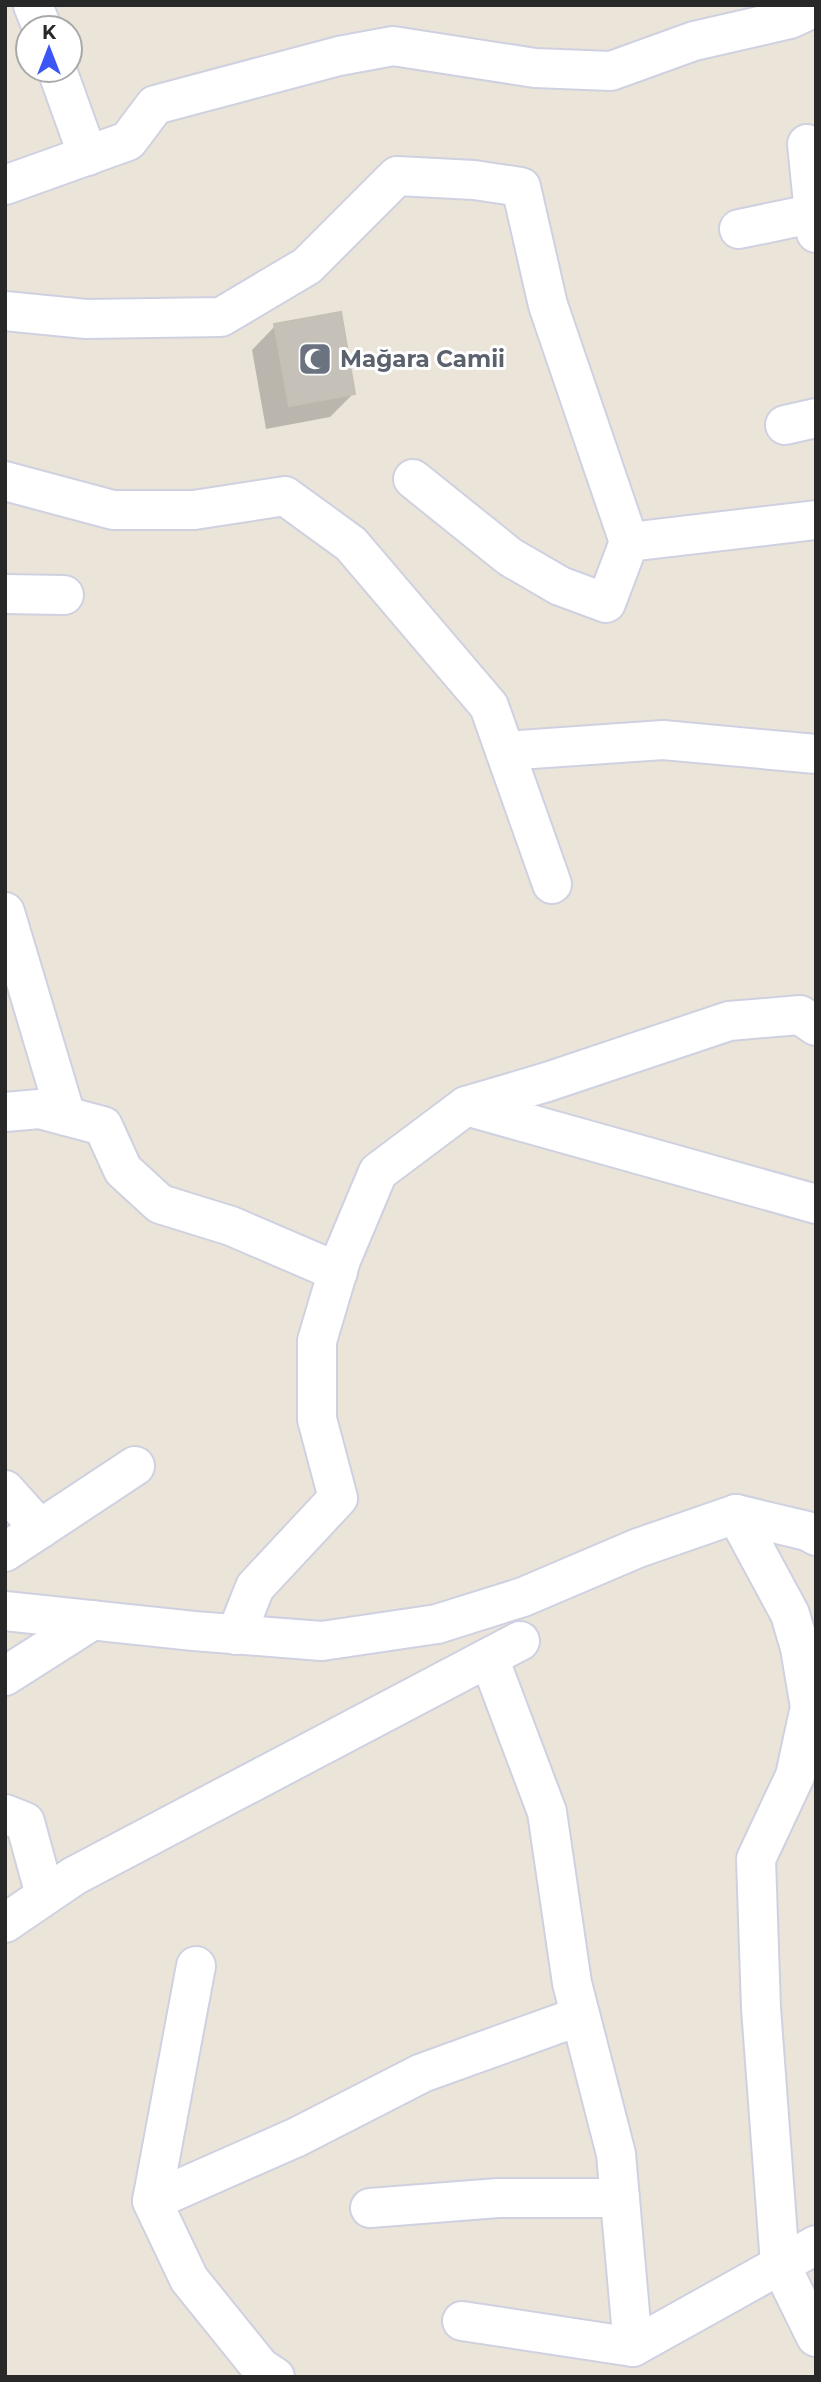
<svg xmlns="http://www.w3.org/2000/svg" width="821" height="2382" viewBox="0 0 821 2382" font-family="Montserrat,sans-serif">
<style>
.shadow{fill:#0003}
.building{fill:#c5c1b9;stroke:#c5c0b3;stroke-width:2}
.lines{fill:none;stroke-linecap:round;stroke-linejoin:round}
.minor-casing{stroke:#cfd1e1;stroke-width:42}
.minor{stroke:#fff;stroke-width:38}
.labels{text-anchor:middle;stroke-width:6;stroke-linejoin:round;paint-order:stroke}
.worship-label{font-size:23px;font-weight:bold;fill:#5b616d;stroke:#fff;text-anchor:start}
</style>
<rect width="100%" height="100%" fill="#eae4d9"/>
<polygon class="shadow" points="275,326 354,393 330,417 266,429 252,350"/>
<polygon class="building" points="341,312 355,394 289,406 274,324"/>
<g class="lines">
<defs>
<g id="minor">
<polyline points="33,5 42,28"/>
<polyline points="57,70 88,156"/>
<polyline points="807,144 816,233"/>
<polyline points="5,185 128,141 155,105 339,56 393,46 535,68 611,71 694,41 790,19 816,7"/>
<polyline points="739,229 816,213"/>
<polyline points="5,311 86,319 221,317 307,266 397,176 474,180 521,187 548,305 629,542 816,520"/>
<polyline points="785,425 816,418"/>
<polyline points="413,479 510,557 560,586 606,603 629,542"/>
<polyline points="5,481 113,510 194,510 285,496 351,544 489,706 552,884"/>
<polyline points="5,594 64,595"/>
<polyline points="505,751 663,740 816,754"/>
<polyline points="5,912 66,1116"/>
<polyline points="466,1106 816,1204"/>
<polyline points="5,1112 39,1109 103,1126 123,1170 160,1204 231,1226 338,1272"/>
<polyline points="5,1490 40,1529"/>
<polyline points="736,1514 790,1614 800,1648 810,1707 795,1776 756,1859 761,2008 780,2264 816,2337"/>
<polyline points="5,1552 135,1466"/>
<polyline points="5,1611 194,1631 322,1641 437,1624 523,1597 638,1548 736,1514 807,1531 816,1536"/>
<polyline points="236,1635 255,1587 338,1498 317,1419 317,1341 341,1260 378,1172 466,1106 547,1082 729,1021 800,1015 816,1026"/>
<polyline points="489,1658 547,1812 572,1983 616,2154 633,2347"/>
<polyline points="5,1676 93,1620"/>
<polyline points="5,1814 25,1822 45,1895"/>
<polyline points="5,1923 74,1876 520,1641"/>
<polyline points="196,1966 152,2201 189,2279 260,2367 275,2377"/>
<polyline points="152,2201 297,2137 422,2073 580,2016"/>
<polyline points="370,2208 498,2198 620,2198"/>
<polyline points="462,2321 633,2347 816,2245"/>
</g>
</defs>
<use href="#minor" class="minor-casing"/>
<use href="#minor" class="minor"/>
</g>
<defs>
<symbol id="mosque-square" viewBox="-11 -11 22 22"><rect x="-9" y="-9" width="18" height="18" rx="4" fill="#6b7280" stroke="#fff"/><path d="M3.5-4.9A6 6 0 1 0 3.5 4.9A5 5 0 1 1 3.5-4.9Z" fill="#fff"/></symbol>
</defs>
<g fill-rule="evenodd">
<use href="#mosque-square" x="296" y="340" width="38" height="38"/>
</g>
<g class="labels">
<g class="worship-label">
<text x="340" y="367">Mağara Camii</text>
</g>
</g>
<rect width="821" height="2382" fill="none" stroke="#282828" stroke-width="14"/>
<g transform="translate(49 49)"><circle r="33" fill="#ffffff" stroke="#a9a9a9" stroke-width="2"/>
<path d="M0-5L12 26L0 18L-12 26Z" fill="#3b55f6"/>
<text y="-10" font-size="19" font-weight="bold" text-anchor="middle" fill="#282828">K</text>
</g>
</svg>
